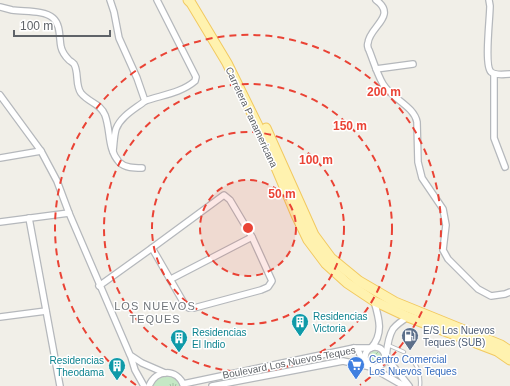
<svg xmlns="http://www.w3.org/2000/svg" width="510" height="386" viewBox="0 0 510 386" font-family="Arial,sans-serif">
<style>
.park{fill:url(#park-tufts)}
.garden{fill:url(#garden-furrows)}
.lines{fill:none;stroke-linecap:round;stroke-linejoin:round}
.lane-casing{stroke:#b5b8bc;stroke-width:4.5}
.street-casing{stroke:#b5b8bc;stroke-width:8}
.primary-casing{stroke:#f2c960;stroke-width:11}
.lane{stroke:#fff;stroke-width:2.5}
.street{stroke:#fff;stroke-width:5.5}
.primary{stroke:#fff2af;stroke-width:9}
.ring{fill:none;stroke:#ea4335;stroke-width:2;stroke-dasharray:7 5}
.labels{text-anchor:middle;stroke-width:3;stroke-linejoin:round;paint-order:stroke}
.street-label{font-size:10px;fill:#5f6368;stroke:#fff}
.culture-label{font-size:10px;fill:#0d838f;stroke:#fff;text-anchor:start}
.service-label{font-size:10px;fill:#4e5e75;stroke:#fff;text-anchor:start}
.shop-label{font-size:10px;fill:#366cbe;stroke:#fff;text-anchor:start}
.neighbourhood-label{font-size:11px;letter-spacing:1px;fill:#70757a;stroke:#fff}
.centre{fill:#ea4335;stroke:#fff;stroke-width:2}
.ring-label{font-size:12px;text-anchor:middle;font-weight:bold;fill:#ea4335;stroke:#fff;stroke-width:3;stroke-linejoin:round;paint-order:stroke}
</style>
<defs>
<pattern id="park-tufts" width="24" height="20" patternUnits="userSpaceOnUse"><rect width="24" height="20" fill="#c5e8c5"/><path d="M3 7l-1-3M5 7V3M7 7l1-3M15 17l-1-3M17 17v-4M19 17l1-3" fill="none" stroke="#a3c0a4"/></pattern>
<pattern id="garden-furrows" width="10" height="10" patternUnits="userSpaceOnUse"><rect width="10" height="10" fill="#c5e8c5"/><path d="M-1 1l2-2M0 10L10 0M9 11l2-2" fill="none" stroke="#a3c0a4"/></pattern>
</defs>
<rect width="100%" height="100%" fill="#f1efe8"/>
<polygon class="park" points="170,373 183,386 149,386 153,379"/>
<circle class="garden" cx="375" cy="357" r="6"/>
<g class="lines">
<defs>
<g id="lane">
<polyline points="388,345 404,352"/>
<path d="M411 358C418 367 421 374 420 386"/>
</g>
<g id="street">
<path d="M110 0 114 12 119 38 137 78 145 101C135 109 121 116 116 129 114 136 114 143 113 151"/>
<path d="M376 0C398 16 369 27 368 43 367 44 368 49 369 50 373 60 377 74 383 84 392 99 414 106 417 122L418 162 422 178 443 209 446 225 443 250 448 259 478 289 491 296 505 294 510 292"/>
<path d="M489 0 490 6C490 18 484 66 491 72 496 76 504 74 510 74"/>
<path d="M0 7C4 8 8 9 12 10 24 12 44 10 53 18 61 25 59 38 61 47 62 51 66 57 69 60 70 61 72 62 74 64 79 72 75 85 81 93 89 103 100 103 105 115 111 131 107 148 119 162 125 168 134 168 142 168"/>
<polyline points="376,69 413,64"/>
<polyline points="494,74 494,138 505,167"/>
<polyline points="0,95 41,151 57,181 69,213 130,355 142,363 165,373"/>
<path d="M145 101C162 95 181 93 195 81L196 77 157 0"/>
<polyline points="0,158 41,151"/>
<polygon points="224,195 230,200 252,237 272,281 268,287 261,290 194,308 189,308 185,305 152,248"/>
<polyline points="29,218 60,386"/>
<polyline points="0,222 69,213"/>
<polyline points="171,279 252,237"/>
<polyline points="99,286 152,248"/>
<polyline points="0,317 46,311"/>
<path d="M408 317C403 320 397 324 393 329 388 337 387 348 386 357L409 386"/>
<circle cx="375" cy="357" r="10"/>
<polyline points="131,357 135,370 144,386"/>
<polyline points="354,362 358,361 361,357 358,350 354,348"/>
<path d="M183 384 354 348H371C384 334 379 318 374 301"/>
<path d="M149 386C156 369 177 368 184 386"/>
<polyline points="212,386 343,361 371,367 404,386"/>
</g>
<g id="primary">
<polyline points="188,0 191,3 227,63 261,132 296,215 308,240 326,264 347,283 374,301 408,317 497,351 510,360"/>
<polyline points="266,128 314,235 331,258 359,281 395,302 501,345 510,351"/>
</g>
</defs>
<use href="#lane" class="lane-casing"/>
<use href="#street" class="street-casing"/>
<use href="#primary" class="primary-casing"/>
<use href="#lane" class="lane"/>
<use href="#street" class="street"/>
<use href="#primary" class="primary"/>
</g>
<circle cx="248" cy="228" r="48" fill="#ea4335" fill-opacity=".12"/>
<g class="ring">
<circle cx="248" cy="228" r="48"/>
<circle cx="248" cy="228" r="96"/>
<circle cx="248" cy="228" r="144"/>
<path d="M136 385A193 193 0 1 1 360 385"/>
</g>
<defs>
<symbol id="building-pin" viewBox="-11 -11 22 30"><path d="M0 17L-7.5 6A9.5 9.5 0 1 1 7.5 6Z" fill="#0f9aa8" stroke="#fff"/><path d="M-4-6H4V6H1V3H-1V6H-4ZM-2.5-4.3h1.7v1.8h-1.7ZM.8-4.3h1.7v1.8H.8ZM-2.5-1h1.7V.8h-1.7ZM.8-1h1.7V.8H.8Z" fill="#fff"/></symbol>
<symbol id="fuel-pin" viewBox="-11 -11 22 30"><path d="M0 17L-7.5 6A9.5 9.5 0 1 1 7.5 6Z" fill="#5c6f8a" stroke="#fff"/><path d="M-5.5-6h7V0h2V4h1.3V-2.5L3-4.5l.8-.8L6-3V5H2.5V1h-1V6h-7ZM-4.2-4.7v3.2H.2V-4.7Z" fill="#fff"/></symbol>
<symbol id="supermarket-pin" viewBox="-11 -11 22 30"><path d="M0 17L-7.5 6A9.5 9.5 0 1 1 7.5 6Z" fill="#3f7fe0" stroke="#fff"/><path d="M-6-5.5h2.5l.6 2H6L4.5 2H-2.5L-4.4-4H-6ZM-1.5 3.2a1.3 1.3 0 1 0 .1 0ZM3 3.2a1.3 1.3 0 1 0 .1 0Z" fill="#fff"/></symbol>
</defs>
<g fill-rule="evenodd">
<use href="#building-pin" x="290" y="312" width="20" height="27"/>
<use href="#fuel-pin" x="400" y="326" width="20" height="27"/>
<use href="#building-pin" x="169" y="328" width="20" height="27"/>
<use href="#supermarket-pin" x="346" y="355" width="20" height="27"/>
<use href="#building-pin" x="107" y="356" width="20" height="27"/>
</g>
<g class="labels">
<g class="street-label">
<text transform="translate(252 117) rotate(65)" y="4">Carretera Panamericana</text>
<text transform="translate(289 362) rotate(-11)" y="4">Boulevard Los Nuevos Teques</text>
</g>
<g class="culture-label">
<text x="313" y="320">Residencias<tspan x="313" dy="12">Victoria</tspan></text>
<text x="192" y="336">Residencias<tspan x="192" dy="12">El Indio</tspan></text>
<text x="104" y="364" text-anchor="end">Residencias<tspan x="104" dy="12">Theodama</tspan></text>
</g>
<g class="service-label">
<text x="423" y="334">E/S Los Nuevos<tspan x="423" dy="12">Teques (SUB)</tspan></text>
</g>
<g class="shop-label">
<text x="369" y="363">Centro Comercial<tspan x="369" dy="12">Los Nuevos Teques</tspan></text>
</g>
<g class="neighbourhood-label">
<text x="155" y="310">LOS NUEVOS<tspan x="155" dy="13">TEQUES</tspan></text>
</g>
</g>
<circle cx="248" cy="228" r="6" class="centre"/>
<g class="ring-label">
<text x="384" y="96">200 m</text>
<text x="350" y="130">150 m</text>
<text x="316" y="164">100 m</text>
<text x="282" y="198">50 m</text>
</g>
<path d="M14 30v6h96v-6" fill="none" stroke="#5f6368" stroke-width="2"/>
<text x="20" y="30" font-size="12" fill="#5f6368" stroke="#ffffff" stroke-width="3" paint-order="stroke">100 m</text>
</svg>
